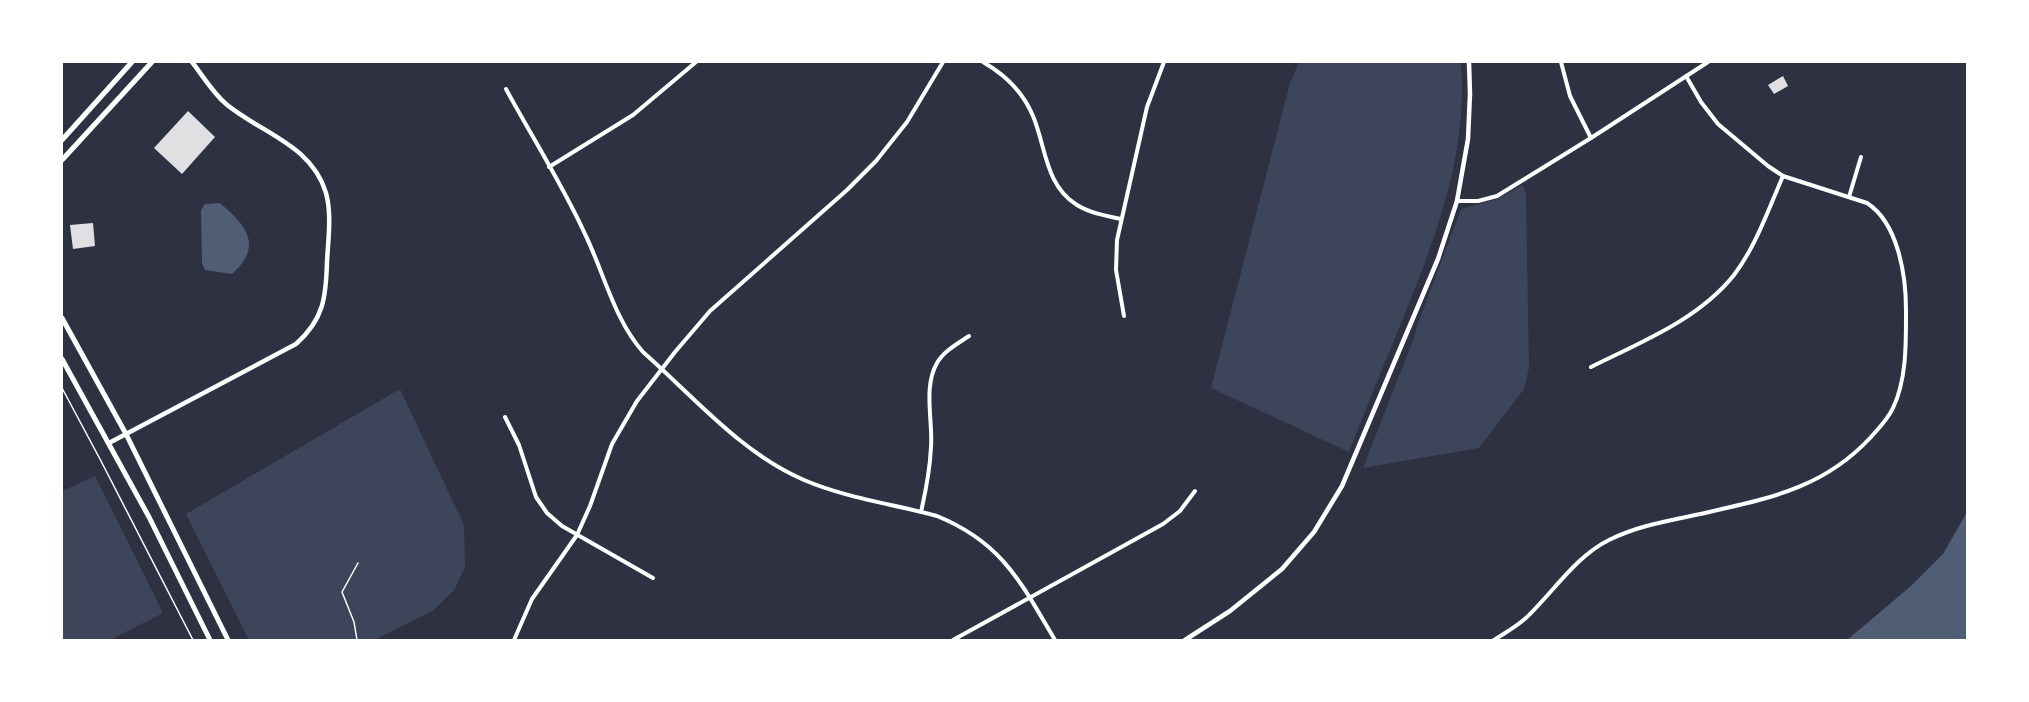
<svg xmlns="http://www.w3.org/2000/svg" width="2029" height="702" viewBox="0 0 2029 702" font-family="'Source Serif 4',serif">
<style>
.green{fill:#3c4559}
.water{fill:#4f5d75}
.building{fill:#e0e0e3}
.lines{fill:none;stroke-linecap:round;stroke-linejoin:round}
.path{stroke:#fff;stroke-width:1.5}
.minor{stroke:#fff;stroke-width:4}
.tertiary{stroke:#fff;stroke-width:4.5}
.secondary{stroke:#fff;stroke-width:5}
.primary{stroke:#fff;stroke-width:5}
</style>
<rect width="100%" height="100%" fill="#2d3142"/>
<g class="green">
<path d="M1299 62H1461C1468 156 1436 236 1402 321 1384 365 1366 408 1349 452L1211 388 1290 83Z"/>
<polygon points="1523,185 1526,195 1529,368 1524,389 1479,448 1363,468 1415,335 1418,323 1461,209 1497,199"/>
<polygon points="400,389 464,525 465,567 454,590 434,610 374,640 249,640 186,514"/>
<polygon points="95,476 163,613 110,640 62,640 62,491"/>
</g>
<g class="water">
<path d="M220 203C247 226 263 246 232 274L205 270 202 263 201 210 205 204Z"/>
<polygon points="1967,512 1967,640 1847,640 1911,586 1943,554"/>
</g>
<g class="building">
<polygon points="1783,76 1788,86 1774,94 1768,85"/>
<polygon points="188,111 215,137 182,174 154,148"/>
<polygon points="93,223 95,246 73,249 70,225"/>
</g>
<g class="lines">
<g class="path">
<polyline points="62,388 101,461 193,640"/>
<polyline points="357,640 354,622 342,592 358,563"/>
</g>
<g class="minor">
<path d="M983 62C1004 74 1023 92 1033 116 1046 147 1045 185 1077 205 1090 213 1106 216 1121 219"/>
<polyline points="1561,62 1570,96 1591,138"/>
<path d="M506 89C532 137 562 184 585 234 604 273 614 319 643 352 694 397 741 453 804 480 846 498 893 504 937 516 1003 543 1021 583 1055 640"/>
<polyline points="549,167 633,115 696,62"/>
<polyline points="1849,197 1861,157"/>
<polyline points="1457,201 1478,201 1497,196 1591,138 1708,62"/>
<polyline points="1124,316 1116,270 1117,240 1147,107 1164,62"/>
<path d="M1591 367C1641 342 1698 320 1734 275 1756 246 1769 208 1783 176"/>
<polyline points="505,417 519,445 536,497 547,513 562,526 653,578"/>
<path d="M921 512C926 490 930 469 931 447 933 421 923 387 937 363 944 351 957 344 969 336"/>
<polyline points="514,640 532,599 577,535 590,506 612,444 637,401 675,352 710,311 847,190 876,161 907,122 943,62"/>
<polyline points="953,640 1163,524 1180,511 1195,491"/>
<path d="M1494 640C1506 632 1520 625 1530 614 1555 589 1578 555 1609 540 1639 525 1673 520 1705 513 1770 498 1824 488 1871 437 1879 428 1888 419 1893 408 1907 379 1906 341 1906 310 1906 275 1898 223 1867 203L1783 176 1768 166 1718 124 1701 102 1686 76"/>
</g>
<g class="tertiary">
<path d="M109 443 296 344C324 319 326 297 327 262 328 240 332 215 326 193 312 145 261 133 226 104 212 92 203 76 192 62"/>
<polyline points="1185,640 1230,611 1282,569 1314,532 1342,486 1438,259 1457,201 1468,139 1470,94 1469,62"/>
</g>
<g class="secondary">
<polyline points="62,140 132,62"/>
<polyline points="62,160 152,62"/>
</g>
<g class="primary">
<polyline points="62,318 126,434 228,640"/>
<polyline points="62,359 149,517 210,640"/>
</g>
</g>
<rect width="2029" height="702" fill="none" stroke="#ffffff" stroke-width="126"/>
</svg>
